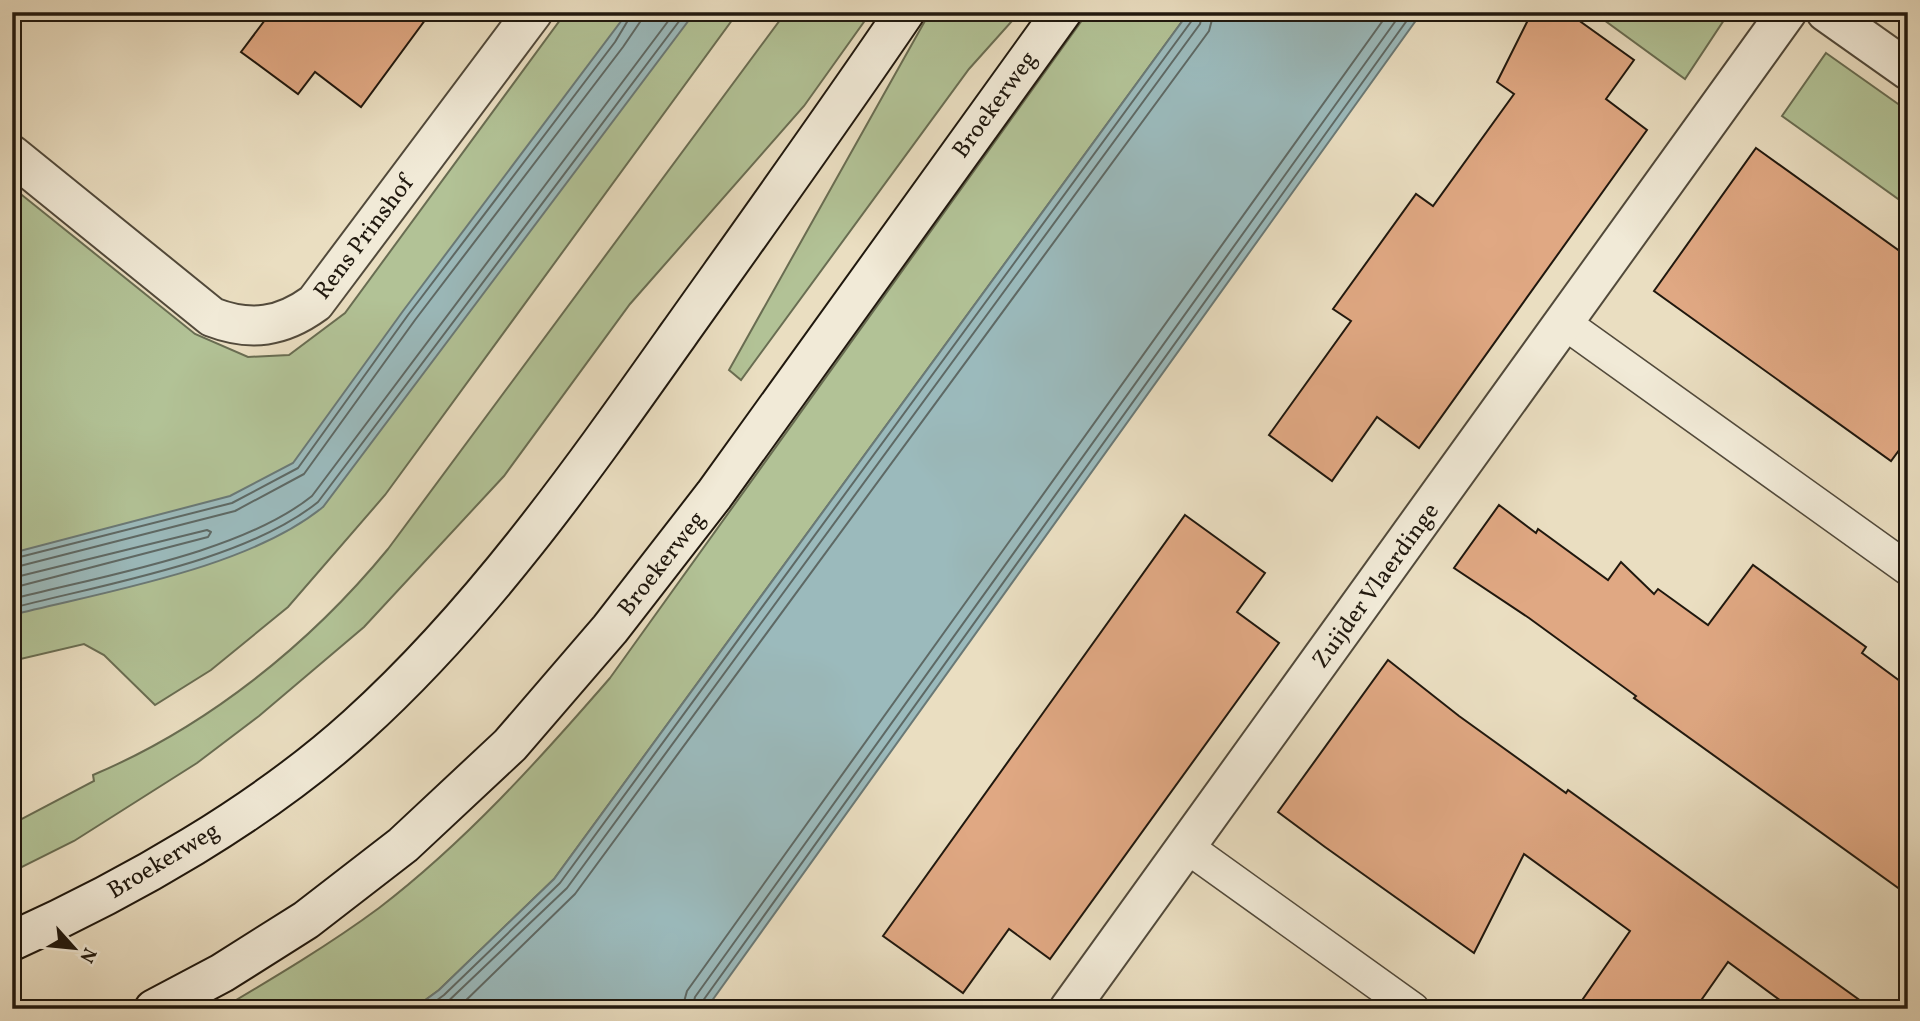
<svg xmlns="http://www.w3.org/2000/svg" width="1920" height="1021" viewBox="0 0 1920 1021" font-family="Vollkorn,serif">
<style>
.green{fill:#b2c296;stroke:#696d52;stroke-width:2}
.water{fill:#9bbabc;stroke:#6a7976;stroke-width:2}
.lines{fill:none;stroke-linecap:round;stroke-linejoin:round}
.shore{stroke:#5e6965;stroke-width:2}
.building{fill:#e0a883;stroke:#20180e;stroke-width:2}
.lane-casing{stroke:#524a3b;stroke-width:35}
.street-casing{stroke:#524a3b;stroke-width:42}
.secondary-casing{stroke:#20180e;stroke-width:42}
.lane{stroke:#f1ead7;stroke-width:32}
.street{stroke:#f1ead7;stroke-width:38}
.secondary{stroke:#f1ead7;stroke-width:38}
.labels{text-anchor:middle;stroke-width:5;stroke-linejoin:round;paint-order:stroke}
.street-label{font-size:24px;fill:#20180e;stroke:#f1ead7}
</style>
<rect width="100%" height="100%" fill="#eadec1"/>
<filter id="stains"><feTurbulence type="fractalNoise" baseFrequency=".00286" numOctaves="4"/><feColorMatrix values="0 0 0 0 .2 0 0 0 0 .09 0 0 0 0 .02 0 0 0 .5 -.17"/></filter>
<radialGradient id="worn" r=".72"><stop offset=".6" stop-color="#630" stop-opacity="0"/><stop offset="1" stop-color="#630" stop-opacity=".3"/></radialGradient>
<g class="green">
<polygon points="566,12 738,12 385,495 288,607 211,670 155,705 104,655 84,644 12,661 12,187 195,334 248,357 289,355 345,313"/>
<path d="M786 12H871L804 106 630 304 504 476 364 627 259 716 197 763 74 841 12 872V824L94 781 93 775C207 727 310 644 388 549Z"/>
<polygon points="930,12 1020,12 969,69 741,380 729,370"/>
<path d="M1088 12H1189L554 879 439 990 413 1009H221C275 977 329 945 379 908 465 842 539 760 610 678Z"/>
<polygon points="1593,12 1725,12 1726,17 1685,79"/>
<polygon points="1826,53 1908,111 1908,206 1782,116"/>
</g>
<g class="water">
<path d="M628 12H695L323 507C248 568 107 591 12 615V553L230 496 293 463 403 311Z"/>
<polygon points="1189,12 1422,12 706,1009 413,1009 439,990 554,879"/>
</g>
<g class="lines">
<g class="shore">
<polyline points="12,559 232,503 298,468 408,315 615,42 633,12"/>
<polyline points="12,568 235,511 304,474 415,320 623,47 640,22 642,12"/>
<polyline points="12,578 207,530 211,532 208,537 12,588"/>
<path d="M12 599C101 576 241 553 312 496L675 12"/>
<path d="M12 608C104 584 245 561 318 502L686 12"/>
<polyline points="425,1009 444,995 560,883 1193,19 1195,12"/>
<polyline points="440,1009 567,888 1200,24 1203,12"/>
<polyline points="457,1009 575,894 1209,31 1214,12"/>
<polyline points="682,1009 687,991 1389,12"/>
<polyline points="692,1009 695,997 1402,12"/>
<polyline points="701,1009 702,1002 1413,12"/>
</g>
</g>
<g class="building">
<polygon points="271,12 431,12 361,107 315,72 298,94 241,52"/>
<polygon points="1532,12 1567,12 1634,60 1606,99 1647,130 1419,448 1377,417 1332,481 1269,435 1351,321 1333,309 1416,194 1433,206 1514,94 1497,82"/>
<polygon points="1756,148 1908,257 1908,438 1891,461 1654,291"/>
<polygon points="1499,505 1536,533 1538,529 1608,580 1621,562 1654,594 1658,589 1708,625 1753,565 1866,647 1862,653 1908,687 1908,895 1634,698 1636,696 1529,618 1454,568"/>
<polygon points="1185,515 1265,573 1237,612 1279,643 1050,959 1009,929 963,993 883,936"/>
<polygon points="1388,660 1459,716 1566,793 1568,790 1872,1009 1792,1009 1728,962 1695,1009 1576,1009 1630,931 1524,854 1474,953 1325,847 1278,812"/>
</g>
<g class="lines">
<defs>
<g id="lane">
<polyline points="1563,322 1908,569"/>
<polyline points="1187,847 1413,1009"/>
</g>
<g id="street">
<polyline points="1826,12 1908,70"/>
<path d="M12 155 212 317C251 332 282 327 315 303L533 12"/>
<polyline points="1069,1009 1787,12"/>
</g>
<g id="secondary">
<path d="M12 941C130 888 261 813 357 726 482 613 581 472 678 335 754 228 831 121 905 12"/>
<polyline points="154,1009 222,973 306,920 403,845 510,745 610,629 714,495 1062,12"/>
</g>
</defs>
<use href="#lane" class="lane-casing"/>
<use href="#street" class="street-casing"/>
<use href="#secondary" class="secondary-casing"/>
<use href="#lane" class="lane"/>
<use href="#street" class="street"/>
<use href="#secondary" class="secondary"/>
</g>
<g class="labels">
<g class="street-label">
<text transform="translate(994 104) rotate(-54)" y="8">Broekerweg</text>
<text transform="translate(363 237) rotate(-53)" y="8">Rens Prinshof</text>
<text transform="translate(661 563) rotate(-52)" y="8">Broekerweg</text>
<text transform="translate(1375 585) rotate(-54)" y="8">Zuijder Vlaerdinge</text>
<text transform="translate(163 860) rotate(-31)" y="8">Broekerweg</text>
</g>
</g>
<rect width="1920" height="1021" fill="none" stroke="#eadec1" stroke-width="42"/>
<rect x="14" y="14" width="1892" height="993" fill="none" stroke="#20180e" stroke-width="3.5"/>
<rect x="21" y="21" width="1878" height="979" fill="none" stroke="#20180e" stroke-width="2"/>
<g transform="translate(74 948) rotate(117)" stroke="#f1ead7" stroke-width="5" paint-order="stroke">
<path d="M0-5L12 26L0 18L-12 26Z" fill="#20180e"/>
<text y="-10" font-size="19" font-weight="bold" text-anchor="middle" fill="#20180e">N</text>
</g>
<rect width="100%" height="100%" filter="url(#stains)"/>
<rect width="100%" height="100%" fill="url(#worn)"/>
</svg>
